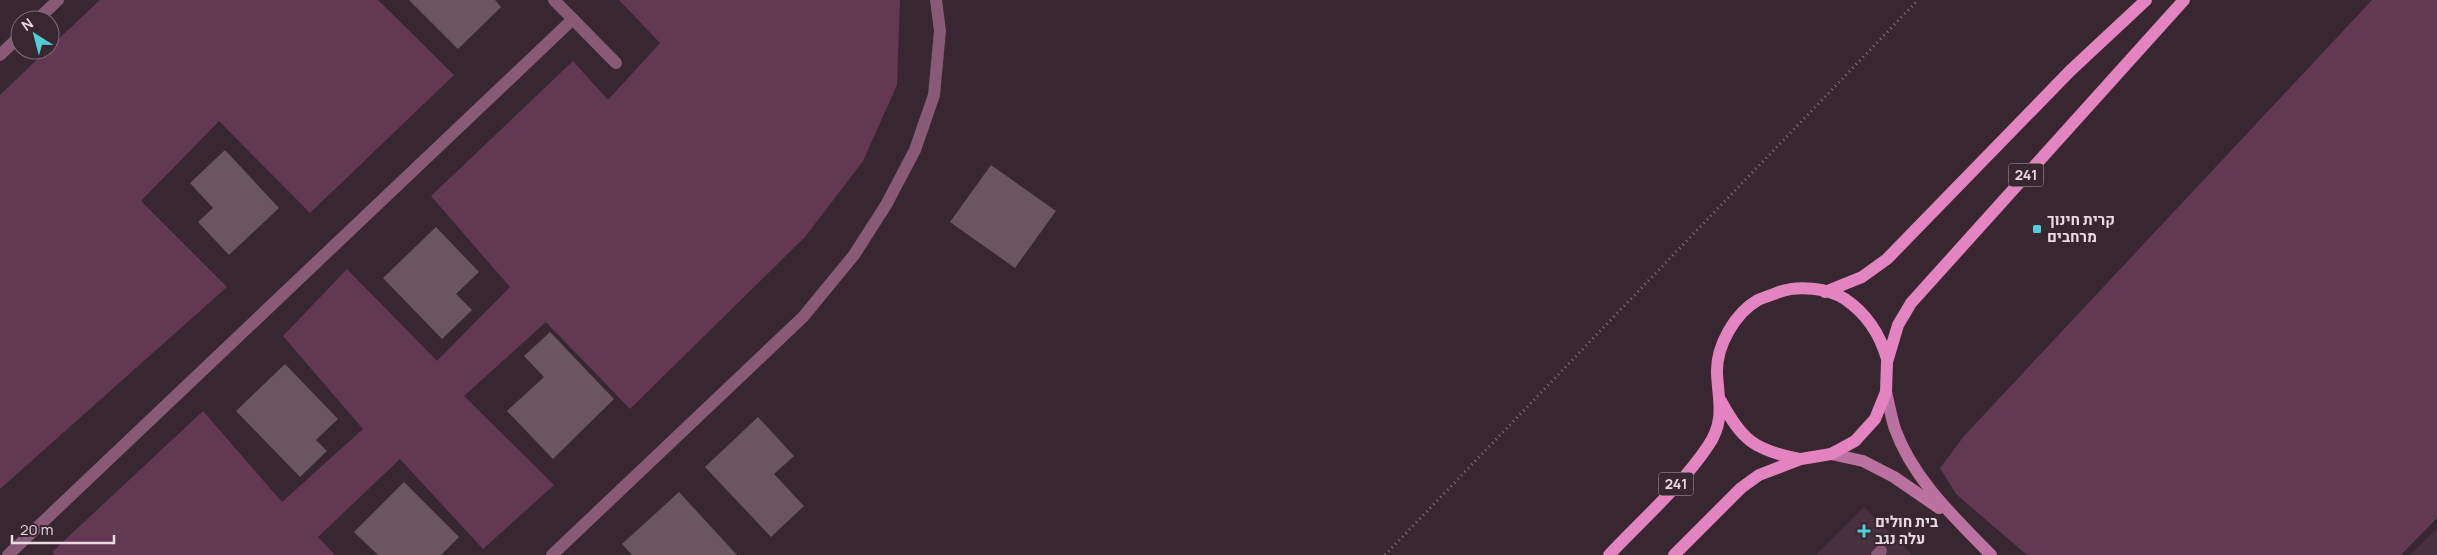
<svg xmlns="http://www.w3.org/2000/svg" width="2437" height="555" viewBox="0 0 2437 555" font-family="Manrope,Heebo,sans-serif">
<style>
.built{fill:#48303f}
.green{fill:#633853}
.building{fill:#6a5561}
.lines{fill:none;stroke-linecap:round;stroke-linejoin:round}
.path{stroke:#83737c;stroke-width:3;stroke-dasharray:1 4;stroke-linecap:butt}
.street{stroke:#895a76;stroke-width:12}
.secondary{stroke:#bc72a0;stroke-width:12}
.primary{stroke:#e384c0;stroke-width:12}
.poi-dot{fill:#52ccd6;stroke:#382631;stroke-width:2}
.labels{text-anchor:middle;stroke-width:4;stroke-linejoin:round;paint-order:stroke}
.shield{fill:#382631;stroke:#b2a4ac;stroke-width:1}
.shield-label{font-size:14px;font-weight:bold;fill:#e7dae1}
.poi-label{font-size:15px;font-weight:bold;fill:#e7dae1;stroke:#382631;text-anchor:start}
</style>
<rect width="100%" height="100%" fill="#382631"/>
<g class="built">
<polygon points="1864,507 1912,555 1816,555"/>
<polygon points="2437,528 2437,555 2410,555"/>
</g>
<g class="green">
<polygon points="100,0 378,0 454,75 310,213 219,121 141,201 227,287 0,489 0,95 47,50 50,50 50,47"/>
<polygon points="619,0 900,0 897,85 863,161 805,237 630,409 546,322 464,396 554,485 483,549 400,459 318,537 335,555 55,555 52,552 203,411 282,502 363,429 283,336 347,269 437,361 510,287 431,196 573,61 608,100 660,43"/>
<polygon points="2372,0 2437,0 2437,518 2401,555 2027,555 1956,494 1940,468 1964,436"/>
</g>
<g class="building">
<polygon points="409,0 495,0 501,7 458,49"/>
<polygon points="225,150 279,208 229,255 198,222 213,208 190,183"/>
<polygon points="991,165 1056,211 1015,268 950,222"/>
<polygon points="436,227 479,272 456,294 472,310 442,339 383,278"/>
<polygon points="550,332 614,399 553,459 507,411 544,377 524,356"/>
<polygon points="285,364 338,419 316,440 327,451 300,477 236,411"/>
<polygon points="758,417 794,456 774,474 804,506 771,537 705,467"/>
<polygon points="404,482 459,537 441,555 378,555 354,532"/>
<polygon points="679,492 737,555 632,555 622,544"/>
</g>
<g class="lines">
<polyline class="path" points="1385,555 1918,0"/>
<g class="street">
<polyline points="554,0 616,63"/>
<polyline points="37,20 58,0"/>
<polyline points="0,55 20,36"/>
<polyline points="8,555 573,19"/>
<polyline points="552,555 803,317 854,255 886,205 915,150 934,95 940,31 936,0"/>
<polyline points="1877,555 1881,551"/>
</g>
<g class="secondary">
<path d="M1886 392C1889 404 1891 417 1895 429 1913 479 1955 518 1991 555"/>
<polyline points="1831,454 1863,461 1894,477 1939,508"/>
</g>
<g class="primary">
<polyline points="1825,292 1862,277 1887,259 2070,71 2146,0"/>
<path d="M1721 401C1742 440 1754 450 1799 459"/>
<path d="M1609 555C1642 520 1682 485 1708 446 1726 420 1718 400 1717 373 1716 346 1735 313 1758 300 1764 297 1772 295 1779 292 1798 285 1828 288 1845 299 1867 314 1880 334 1887 359"/>
<polyline points="1674,555 1741,488 1759,475 1801,459 1831,454 1855,441 1875,419 1886,392 1887,362 1898,325 1911,303 2184,0"/>
</g>
</g>
<g class="poi-dot">
<rect x="2032" y="224" width="10" height="10" rx="2.5"/>
<path d="M1861.5 523.5h5v5h5v5h-5v5h-5v-5h-5v-5h5z"/>
</g>
<g class="labels">
<g class="shield">
<rect x="2008.5" y="163.5" width="35" height="23" rx="4"/>
<rect x="1658.5" y="472.5" width="35" height="23" rx="4"/>
</g>
<g class="shield-label">
<text x="2026" y="180">241</text>
<text x="1676" y="489">241</text>
</g>
<g class="poi-label">
<text x="2047" y="225">קרית חינוך<tspan x="2047" dy="17">מרחבים</tspan></text>
<text x="1875" y="527">בית חולים<tspan x="1875" dy="17">עלה נגב</tspan></text>
</g>
</g>
<g transform="translate(35 35) rotate(324)"><circle r="24" fill="#382631" stroke="#7e6e77"/>
<path d="M0-4L9 19L0 12L-9 19Z" fill="#52ccd6"/>
<text y="-8" font-size="14" font-weight="bold" text-anchor="middle" fill="#e7dae1">N</text>
</g>
<path d="M12 535v8h102v-8" fill="none" stroke="#e7dae1" stroke-width="2.5"/>
<text x="20" y="535" font-size="15" fill="#e7dae1" stroke="#382631" stroke-width="4" paint-order="stroke">20 m</text>
</svg>
